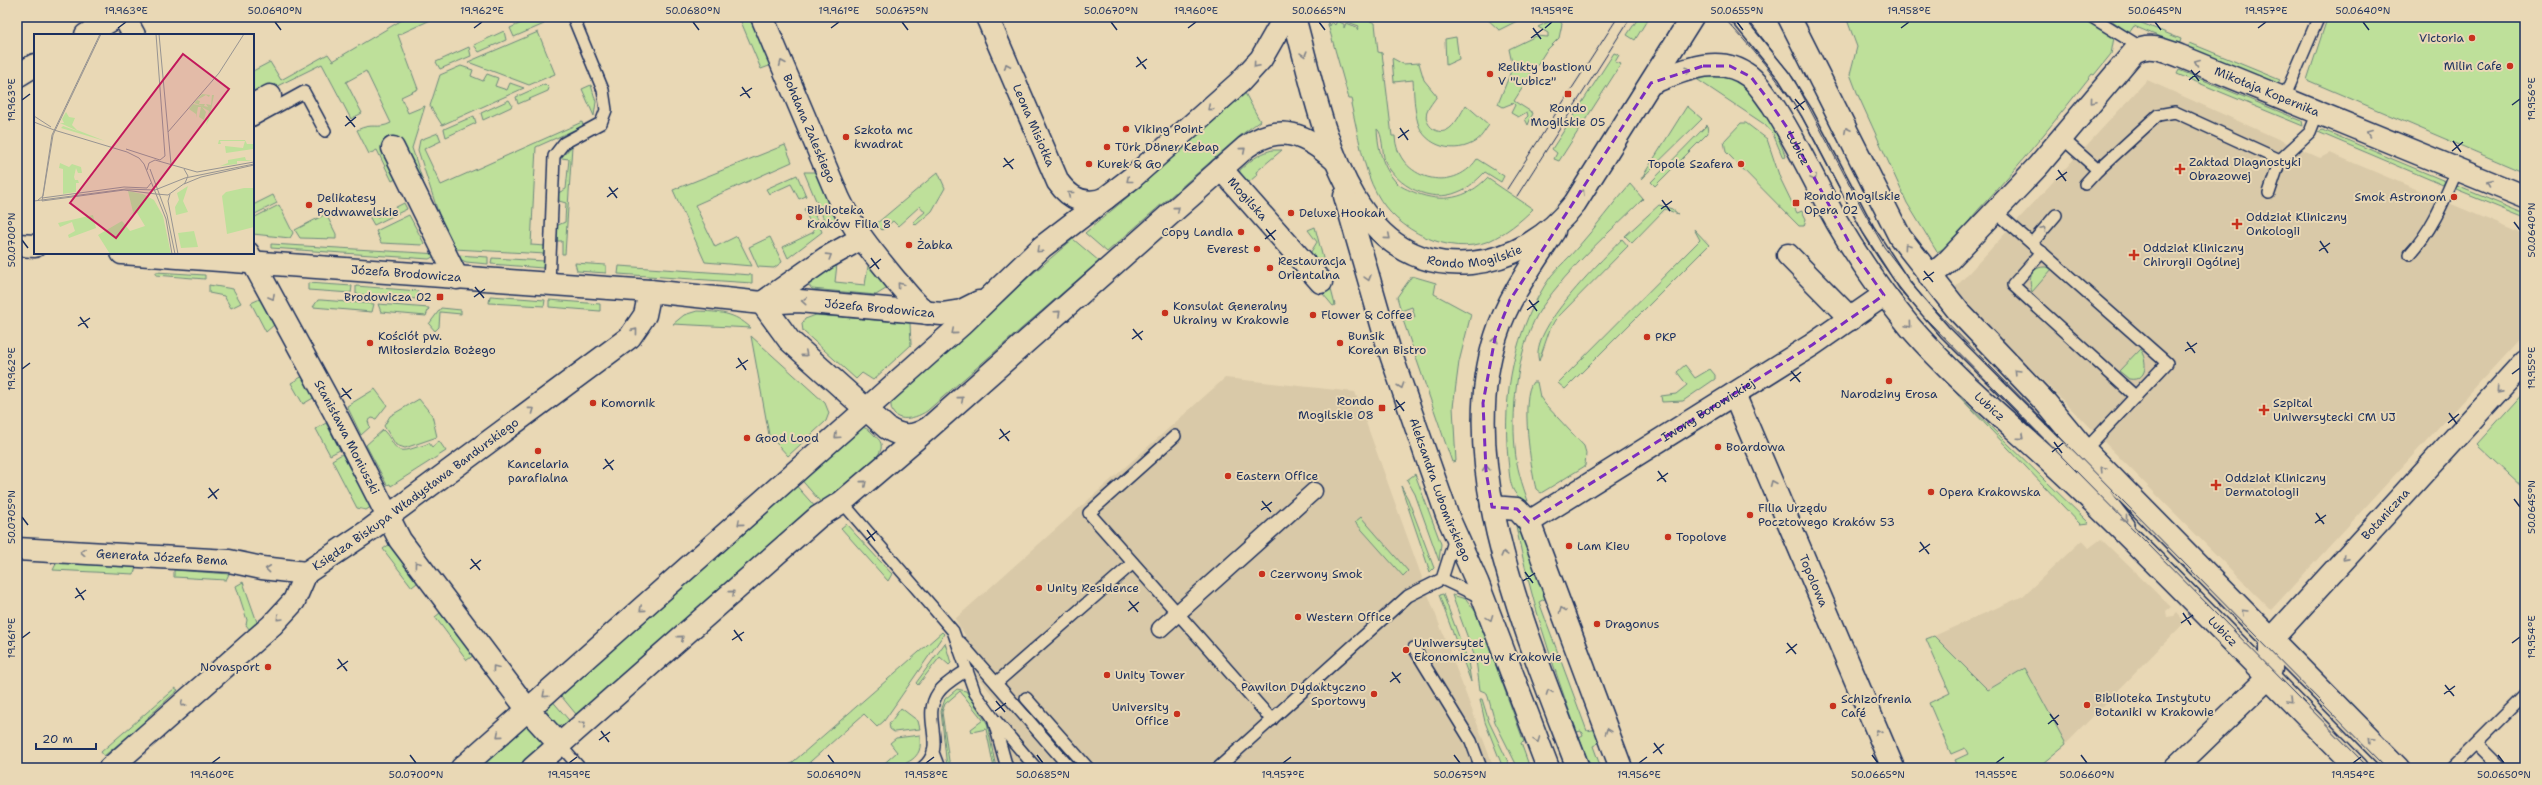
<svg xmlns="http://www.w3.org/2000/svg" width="2542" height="785" viewBox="0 0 2542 785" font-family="'Shantell Sans',sans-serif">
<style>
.built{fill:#d9c9a8}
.green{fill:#bee09a;stroke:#6c887c}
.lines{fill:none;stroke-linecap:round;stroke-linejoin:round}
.service-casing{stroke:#1b2f5e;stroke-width:14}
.pedestrian-casing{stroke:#1b2f5e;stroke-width:19}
.minor-casing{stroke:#1b2f5e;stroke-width:25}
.tertiary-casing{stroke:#1b2f5e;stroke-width:25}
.primary-casing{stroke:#1b2f5e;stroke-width:25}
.service{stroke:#e9d8b5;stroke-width:11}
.pedestrian{stroke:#e9d8b5;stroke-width:16}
.minor{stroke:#e9d8b5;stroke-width:22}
.tertiary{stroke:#e9d8b5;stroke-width:22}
.primary{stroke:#e9d8b5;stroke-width:22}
.tram{stroke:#1b2f5e;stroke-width:1}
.oneway{stroke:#82848a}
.marked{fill:none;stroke:#7b2cbf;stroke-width:3;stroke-dasharray:8 5;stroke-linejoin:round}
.ticks{fill:none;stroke:#1b2f5e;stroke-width:1.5}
.poi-dot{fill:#c8321e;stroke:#e9d8b5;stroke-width:1.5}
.labels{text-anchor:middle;stroke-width:4;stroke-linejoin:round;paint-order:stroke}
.poi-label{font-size:12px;fill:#1b2f5e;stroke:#e9d8b5;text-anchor:start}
.street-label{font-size:12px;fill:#1b2f5e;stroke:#e9d8b5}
.inset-road{fill:none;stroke:#979492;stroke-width:1}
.view{fill:#c2185b;fill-opacity:0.15;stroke:#c2185b;stroke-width:2}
.inset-edge{fill:none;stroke:#1b2f5e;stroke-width:2}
.neatline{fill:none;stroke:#1b2f5e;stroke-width:1.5}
.ticks-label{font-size:10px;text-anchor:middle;fill:#1b2f5e}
</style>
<rect width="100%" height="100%" fill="#e9d8b5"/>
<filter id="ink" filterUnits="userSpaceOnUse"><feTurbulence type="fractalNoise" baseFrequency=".025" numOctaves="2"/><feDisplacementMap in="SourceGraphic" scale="8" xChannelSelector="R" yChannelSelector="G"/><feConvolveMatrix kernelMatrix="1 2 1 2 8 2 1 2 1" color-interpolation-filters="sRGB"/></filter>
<g filter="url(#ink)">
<g class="built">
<polygon points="2147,80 2320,158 2330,153 2525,235 2525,333 2271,610 1953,290"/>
<polygon points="1225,378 1355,392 1429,597 1494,768 996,768 987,723 1005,709 978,678 965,635 955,619"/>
<polygon points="2101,539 2171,607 2166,611 2167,617 2174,616 2177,613 2185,622 2066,744 2025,668 1988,690 1934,636 2023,596 2082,540 2089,548"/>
</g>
<g class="green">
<path d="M407 17H437L398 35 418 89 401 97 408 113 425 106 412 148 428 197 396 179 392 181 377 150 369 154 357 130C373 122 377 130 391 123L366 71 346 82 362 113 351 119 322 64 253 98V71L270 62 281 80 328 54 333 61Z"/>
<polygon points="535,17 542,17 544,24 514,37 510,28"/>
<polygon points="739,17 752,17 772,65 761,69"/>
<path d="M1334 17H1360L1375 23 1378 52 1382 53 1392 136H1395C1397 179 1453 195 1477 159L1504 176 1501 182 1485 172C1477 180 1469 188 1458 192 1431 204 1396 186 1385 161 1382 153 1383 133 1377 129 1378 148 1382 166 1395 181 1400 187 1409 190 1416 193 1442 203 1467 199 1487 178L1533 209C1520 222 1506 233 1489 241 1449 257 1396 230 1377 194 1363 170 1358 132 1351 104L1353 103 1352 99H1349L1327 21 1330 26 1332 22 1335 25 1337 21 1344 24V28L1346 23 1357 27V30L1359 26Z"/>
<polygon points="1485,17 1525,17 1499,30"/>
<polygon points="1558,17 1562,24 1559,38 1546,51 1514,101 1533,113 1528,125 1525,119 1528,116 1527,112 1518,117 1511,113 1515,105 1513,103 1503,107 1498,104 1510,74 1512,63 1509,49 1536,36 1548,37 1548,33 1538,27"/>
<polygon points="1639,17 1649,17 1635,40 1627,35"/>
<path d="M1846 17H2092L2115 32 2111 54 2094 75 2092 74C2055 121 2020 165 1979 209 1965 224 1957 244 1937 252L1907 203 1858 95 1850 74 1857 47Z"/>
<polygon points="2107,17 2127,17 2181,39 2179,45 2134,26 2129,33"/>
<polygon points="2316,17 2525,17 2525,173 2307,80 2326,22"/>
<polygon points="504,31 506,40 479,52 474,45"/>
<polygon points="538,32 555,74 529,85 468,62"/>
<polygon points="1456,37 1459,59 1446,65 1445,39"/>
<polygon points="2190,43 2280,80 2276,85 2188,48"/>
<polygon points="469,47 471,56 440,69 436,62"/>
<polygon points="1614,53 1619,55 1615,62 1621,64 1559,161 1554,159 1557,153 1552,149"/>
<path d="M1392 58 1403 64 1419 63 1424 80 1437 96C1434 101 1429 106 1427 112 1423 123 1436 136 1447 130 1455 126 1461 113 1466 105L1489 125C1485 130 1482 137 1476 141 1456 155 1425 147 1418 123 1414 109 1414 94 1413 80L1394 82Z"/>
<polygon points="461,66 473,70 471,76 483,81 487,74 498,78 495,86 507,90 510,83 524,88 442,125 430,106 440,75"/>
<polygon points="2179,70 2302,121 2303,126 2177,74"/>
<path d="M1715 74C1721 75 1731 75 1736 79 1762 94 1775 131 1786 157L1783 158 1773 134 1764 124 1695 78Z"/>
<polygon points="545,84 549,88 548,91 518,104 516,97"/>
<polygon points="591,85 596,102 594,116 582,89"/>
<polygon points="1245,93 1260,121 1241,135 1107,252 1085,233 1137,189"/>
<polygon points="509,100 512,105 511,107 483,120 481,113"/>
<polygon points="1687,106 1702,119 1641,179"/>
<polygon points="474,116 476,123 446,137 444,129"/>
<polygon points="582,122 583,126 536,147 531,245 546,246 546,254 454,249 439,215 418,150 420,140 438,133 441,141 424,149 441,185"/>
<polygon points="1741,123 1746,123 1767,139 1780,178 1797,213 1802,211 1806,219 1804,226 1799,226 1726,152 1724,141"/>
<polygon points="1707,125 1708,133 1655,186 1651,182"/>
<polygon points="2323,130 2445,181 2443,185 2318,132"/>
<polygon points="785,145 792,162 695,205 715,247 737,236 752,266 705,262 673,190"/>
<polygon points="572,146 565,254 562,254 562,241 556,241 556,226 565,222 566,203 559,201 558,193 566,189 569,159 561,158"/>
<path d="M1272 150H1282L1256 172 1257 175 1249 182 1239 178 1240 170C1250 161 1258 154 1272 150Z"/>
<polygon points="804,172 817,172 836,219 825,222"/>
<polygon points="938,172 945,188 932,211 916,225 913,222 925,212 920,206 898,226 893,221 882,230 876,224"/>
<polygon points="797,175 806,196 799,199 791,184 769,194 766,189"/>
<path d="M1630 184 1643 199C1609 233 1569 267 1542 307 1518 342 1511 407 1515 448 1516 466 1522 484 1528 501 1508 497 1510 475 1508 459 1502 395 1514 329 1551 276 1559 266 1570 257 1578 247 1596 227 1612 204 1630 184Z"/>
<polygon points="2457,186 2525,214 2525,218 2456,190"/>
<polygon points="273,195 277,203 253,215 253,205"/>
<polygon points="404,203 407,209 374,225 366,211 372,208 377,217"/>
<polygon points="279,205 293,233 290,238 253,234 253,218"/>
<polygon points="1659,205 1672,209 1678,214 1665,209 1632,243 1625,236"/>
<polygon points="811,206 822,232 788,258 783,247 814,232 804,209"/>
<polygon points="326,214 336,234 336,239 300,238 295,230"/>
<polygon points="409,215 424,243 422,245 381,243 376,231"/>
<polygon points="1315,227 1335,305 1333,306 1318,288 1309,255 1317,242 1308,230"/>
<polygon points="1694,229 1709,245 1565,389 1558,383 1700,240"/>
<polygon points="770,237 782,262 774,268 758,267 749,247"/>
<path d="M1073 239 1099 261 927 411C914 420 889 425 891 401L944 350Z"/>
<path d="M1622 239 1628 246 1555 320 1550 329 1539 361C1528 330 1602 261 1622 239Z"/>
<polygon points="271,244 439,254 429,259 271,248"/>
<polygon points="457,255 488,257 488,264 466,262 457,258"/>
<polygon points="492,258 545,261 543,268 491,264"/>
<polygon points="575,263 606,265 606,273 577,271"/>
<polygon points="837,264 835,282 865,285 868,266 889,287 876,295 812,289 807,283"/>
<polygon points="619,266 752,275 752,283 618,274"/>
<path d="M2047 267 2052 269 2032 292C2028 279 2030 266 2047 267Z"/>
<polygon points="156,272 205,275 205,279 156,275"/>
<polygon points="1412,276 1436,283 1434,294 1471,314 1459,362 1453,407 1456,461 1452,462 1403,320 1415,317 1412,307 1401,311 1397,297"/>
<polygon points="308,283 352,286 351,293 308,290"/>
<polygon points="209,285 233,289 241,303 231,308 224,296 209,293"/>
<polygon points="356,286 418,291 418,299 356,294"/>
<polygon points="490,296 491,296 545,300 544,306 489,303"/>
<polygon points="262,298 275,324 266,332 251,303"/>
<polygon points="318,300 321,300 374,304 372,312 313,307"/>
<polygon points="549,300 600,304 600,311 549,307"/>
<polygon points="378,304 429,308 426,316 381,312"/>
<polygon points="441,308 461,310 461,314 440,312 439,327 435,331 429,324"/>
<path d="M697 311C719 312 734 312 751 328L673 324 684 315Z"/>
<polygon points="816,315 910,323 911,345 873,380 862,373 856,379 803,331 802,324 805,319"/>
<polygon points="751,336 825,403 829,413 826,421 788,456 769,435"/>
<path d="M2140 349C2148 361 2148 382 2129 379L2119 371Z"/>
<polygon points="1685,365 1695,378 1710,369 1715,375 1715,379 1683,401 1662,402 1661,396 1676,394 1687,385 1677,372"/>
<polygon points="303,376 315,397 303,404 291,383"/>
<path d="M1533 382H1537L1540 397 1545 404 1584 446 1586 453 1585 466 1541 493 1536 489C1531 470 1520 396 1533 382Z"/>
<polygon points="375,389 387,405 376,419 372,418 368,421 370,427 361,435 347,406"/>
<polygon points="1954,391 2089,523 2080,524"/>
<polygon points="2525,391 2525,489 2477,444"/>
<polygon points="419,399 432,415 437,437 405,448 396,445 384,426 390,416"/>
<polygon points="326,423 340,450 330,455 316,429"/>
<path d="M860 427C866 427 871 431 875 436 880 440 882 443 881 449 877 464 836 494 823 505L799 477Z"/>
<path d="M383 430C395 441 392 456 414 448 419 446 424 446 429 443L432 447 439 441 446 451 391 486 390 484 387 485 366 445Z"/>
<polygon points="342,454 358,484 361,483 371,507 366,510 357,508 332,460"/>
<polygon points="1415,474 1441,544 1439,561 1415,494 1407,480"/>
<polygon points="793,482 818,510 580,719 557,691"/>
<polygon points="1401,486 1408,499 1434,568 1430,572"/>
<polygon points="1361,517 1408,571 1403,576 1355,522"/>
<polygon points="846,524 892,574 888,581 841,528"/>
<path d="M1518 525 1521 528 1548 597 1539 602 1587 731 1597 729 1602 741 1593 746 1601 768H1591L1579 738 1583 736 1581 731 1577 732C1552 664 1530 597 1516 526Z"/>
<polygon points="394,541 422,579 412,587 383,549"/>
<polygon points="57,562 136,567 134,574 53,570"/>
<polygon points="174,570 229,574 226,580 174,577"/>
<polygon points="243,582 257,622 250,630 246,625 247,620 236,586"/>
<polygon points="1443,594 1468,661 1471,682 1439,595"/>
<polygon points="1452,595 1466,599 1476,612 1524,742 1521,743 1530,768 1518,768 1495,722 1487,693 1480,690 1476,660"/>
<polygon points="445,609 477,653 467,660 435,617"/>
<polygon points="942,632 944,634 884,721 877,727 864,714 803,768 786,768"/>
<polygon points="1934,636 1988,690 2025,668 2066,744 2037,768 1959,768 1955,760 1968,754 1965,748 1951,754 1929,703 1950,693 1926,639"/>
<polygon points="945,643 951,663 949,665 940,657 918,685 916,683"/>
<polygon points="175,688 178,690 148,717 149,719 104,756 101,752"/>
<polygon points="957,689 966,691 987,723 996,768 994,768 986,729 972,732 971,729 983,720 960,691 945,704 942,712 950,768 947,768 941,711 945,699"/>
<path d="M550 698 573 725C560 729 548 722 546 708Z"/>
<polygon points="1480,699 1482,699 1489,722 1511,768 1503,768 1485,722"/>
<polygon points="901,708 918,721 920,729 894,732 890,729 889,724"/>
<path d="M525 726C533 727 544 738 545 747L525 768H470Z"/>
<path d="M920 735C920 740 921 747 919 751 913 765 892 768 879 768L897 752 890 743 896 738Z"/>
</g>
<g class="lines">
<defs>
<g id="service">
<polyline points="1736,17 1784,76 1807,113 1868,229 1905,286 1945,332 2101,488 2129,524"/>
<polyline points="2092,17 2142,48"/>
<polyline points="2284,98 2317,21"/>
<polyline points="253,120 304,92 325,131"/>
<polyline points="2062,138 2098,170 2085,184"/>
<polyline points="2098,170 2158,115 2175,112 2280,160"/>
<polyline points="2269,193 2280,160 2310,132 2318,112"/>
<polyline points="1995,211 2167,363 2085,450"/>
<polyline points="2032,243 2056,215"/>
<polyline points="2042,252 2013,285 2136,397"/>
<path d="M2410 254C2433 229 2444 200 2457 170"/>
<polyline points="549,284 554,156 564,143 601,123 606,110 603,90 573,17"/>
<polyline points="1175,436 1089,513 1272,720"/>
<polyline points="842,502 953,631 975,693 993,718 1007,768"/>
<polyline points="1442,579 1482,598"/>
<polyline points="961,643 1070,768"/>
<polyline points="1414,648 1471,741 1481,768"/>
<polyline points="996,683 1133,563"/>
<polyline points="1026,698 1088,768"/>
<polyline points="996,721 1036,768"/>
<polyline points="2477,744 2501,768"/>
<polyline points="560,745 580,768"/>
<polyline points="934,755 939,768"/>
<path d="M922 768C949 746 920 719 938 693 945 683 957 677 967 670"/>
<polyline points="1218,768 1408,596 1442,579 1455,538"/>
<polyline points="2452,768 2525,695"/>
</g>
<polyline id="pedestrian" points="1160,629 1314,491"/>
<g id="minor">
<polyline points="124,17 134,35"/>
<path id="s1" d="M762 17 839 199C854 231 875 255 897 282 907 293 915 305 927 313"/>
<path id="s2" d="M987 17 1058 182C1070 199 1087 207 1106 198"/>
<polyline points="86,35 116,17"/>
<polyline points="17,76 35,65"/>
<polyline points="253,105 270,96"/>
<polyline points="393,148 457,278"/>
<path id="s3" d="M1221 169 1321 282"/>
<path id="s4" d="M248 253 334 411 400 540 528 710"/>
<polyline points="1788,255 1851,319"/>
<path id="s5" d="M1930 277 1946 263 2038 166 2134 52C2150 43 2164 50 2180 56L2525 197"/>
<polyline points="762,303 826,258 860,239"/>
<path id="s6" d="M1734 394 1893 768"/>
<polyline points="1492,507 1517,509 1529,522 1621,768"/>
<path id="s7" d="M1529 522 1812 345 1884 295"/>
<path id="s8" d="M17 549 229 561 262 568 306 573"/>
<path id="s9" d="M110 768 272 625 294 601 306 573 371 529 630 337 645 315 650 291"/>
<path id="s10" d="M2175 768 2268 678 2271 669V640L2525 361"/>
</g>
<g id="tertiary">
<polyline points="1789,17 1900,237 1959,312 2046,403 2085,450 2398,768"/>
<path id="s11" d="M1651 83C1682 71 1719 53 1749 76 1759 84 1765 95 1772 104 1797 142 1815 183 1837 222 1859 260 1883 294 1911 328 1963 388 2027 437 2083 492 2176 582 2266 676 2357 768"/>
<polyline points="17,245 35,246"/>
<path id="s12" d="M122 253 650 291 762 303 799 301 942 314 961 311 979 302"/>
<path d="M762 303 789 340 887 428C901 437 912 438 927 429"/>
<polyline points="528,710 560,745"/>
<polyline points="462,768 961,325 1042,247 1133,177 1240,82 1261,59 1285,17"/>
<path d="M533 768 818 517 842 502 931 426 1246 147C1280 122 1307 135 1335 160"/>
</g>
<g id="primary">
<path id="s13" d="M1294 17C1320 109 1343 274 1471 263 1513 259 1550 236 1575 203L1692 17"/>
<path id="s14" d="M1345 196 1389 349 1415 424 1447 515 1477 582 1548 768"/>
<path d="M1554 231C1532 265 1508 298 1496 336 1453 469 1531 644 1578 768"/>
</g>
</defs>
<use href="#service" class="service-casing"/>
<use href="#pedestrian" class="pedestrian-casing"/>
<use href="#minor" class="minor-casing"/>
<use href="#tertiary" class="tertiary-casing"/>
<use href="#primary" class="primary-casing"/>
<use href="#service" class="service"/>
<use href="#pedestrian" class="pedestrian"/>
<use href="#minor" class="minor"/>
<use href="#tertiary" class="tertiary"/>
<use href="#primary" class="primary"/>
<g class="tram">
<path d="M1723 17C1751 47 1779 79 1800 114 1823 153 1841 194 1863 233 1879 262 1900 289 1921 314L2369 768"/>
<polyline points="1746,17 1794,79 1863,210 1884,247 1923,298 2386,768"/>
<polyline points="1507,189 1618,17"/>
<polyline points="1517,196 1631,17"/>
</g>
</g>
<defs><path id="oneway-chevron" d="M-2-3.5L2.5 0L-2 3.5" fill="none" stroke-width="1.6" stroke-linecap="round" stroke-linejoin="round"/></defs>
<g class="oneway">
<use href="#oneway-chevron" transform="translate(1304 54) rotate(74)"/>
<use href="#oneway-chevron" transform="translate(2197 62) rotate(-158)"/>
<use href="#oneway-chevron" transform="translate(782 63) rotate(-113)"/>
<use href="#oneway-chevron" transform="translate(1256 65) rotate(131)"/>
<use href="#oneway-chevron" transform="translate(1007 66) rotate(-113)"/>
<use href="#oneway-chevron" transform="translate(1688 70) rotate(-17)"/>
<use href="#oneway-chevron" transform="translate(2093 101) rotate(130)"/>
<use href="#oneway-chevron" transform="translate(1210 108) rotate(139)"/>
<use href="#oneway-chevron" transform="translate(1847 130) rotate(-117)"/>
<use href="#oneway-chevron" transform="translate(2369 133) rotate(-158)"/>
<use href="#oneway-chevron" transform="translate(1243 150) rotate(-40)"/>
<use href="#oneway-chevron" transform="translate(1814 178) rotate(62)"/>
<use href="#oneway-chevron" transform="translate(1129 180) rotate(141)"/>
<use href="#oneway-chevron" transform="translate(2489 183) rotate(-158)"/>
<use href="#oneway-chevron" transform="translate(1582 192) rotate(-57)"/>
<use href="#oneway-chevron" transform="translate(1070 194) rotate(-142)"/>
<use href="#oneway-chevron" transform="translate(1177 209) rotate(-41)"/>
<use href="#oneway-chevron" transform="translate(2044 229) rotate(-49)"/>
<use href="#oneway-chevron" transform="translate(1388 237) rotate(40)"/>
<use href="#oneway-chevron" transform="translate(1907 246) rotate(-126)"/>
<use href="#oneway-chevron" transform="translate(1039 250) rotate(137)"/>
<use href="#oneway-chevron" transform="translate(829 256) rotate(-32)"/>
<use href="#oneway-chevron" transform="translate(1368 278) rotate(74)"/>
<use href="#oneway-chevron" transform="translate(900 285) rotate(-131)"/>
<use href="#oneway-chevron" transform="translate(272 297) rotate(61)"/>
<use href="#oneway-chevron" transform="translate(804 301) rotate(-176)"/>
<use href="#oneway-chevron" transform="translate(1058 313) rotate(-42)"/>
<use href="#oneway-chevron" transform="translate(1909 325) rotate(50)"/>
<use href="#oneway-chevron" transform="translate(635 331) rotate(-51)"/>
<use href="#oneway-chevron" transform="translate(954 332) rotate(139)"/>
<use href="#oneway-chevron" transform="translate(1495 340) rotate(-76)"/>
<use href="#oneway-chevron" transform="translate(805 354) rotate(41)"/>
<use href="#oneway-chevron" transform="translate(2017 372) rotate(-134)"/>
<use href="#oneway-chevron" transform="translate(1401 386) rotate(71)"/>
<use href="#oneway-chevron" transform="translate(2499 390) rotate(132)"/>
<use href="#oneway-chevron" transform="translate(961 399) rotate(-41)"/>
<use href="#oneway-chevron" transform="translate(532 410) rotate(-36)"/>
<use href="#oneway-chevron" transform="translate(837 436) rotate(138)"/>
<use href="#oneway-chevron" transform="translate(2021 437) rotate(42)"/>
<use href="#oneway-chevron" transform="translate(1486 468) rotate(-95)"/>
<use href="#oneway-chevron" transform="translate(2103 469) rotate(-134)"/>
<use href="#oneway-chevron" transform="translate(864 483) rotate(-41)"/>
<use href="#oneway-chevron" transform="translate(1773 483) rotate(-113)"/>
<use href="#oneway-chevron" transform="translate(2125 519) rotate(52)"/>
<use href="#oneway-chevron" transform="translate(740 523) rotate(139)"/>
<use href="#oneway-chevron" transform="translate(83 552) rotate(-176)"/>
<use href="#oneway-chevron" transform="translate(1504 554) rotate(-105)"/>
<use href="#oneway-chevron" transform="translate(2345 558) rotate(132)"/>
<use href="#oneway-chevron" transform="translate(417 564) rotate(-127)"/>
<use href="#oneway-chevron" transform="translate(268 569) rotate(-174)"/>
<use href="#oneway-chevron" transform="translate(732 593) rotate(-41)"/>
<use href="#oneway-chevron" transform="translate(642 609) rotate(139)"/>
<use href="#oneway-chevron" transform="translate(1562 610) rotate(-111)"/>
<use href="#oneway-chevron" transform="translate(2244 612) rotate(-135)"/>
<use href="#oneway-chevron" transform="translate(279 618) rotate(134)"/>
<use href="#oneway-chevron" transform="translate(1490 618) rotate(69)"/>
<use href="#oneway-chevron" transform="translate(681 638) rotate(-41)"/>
<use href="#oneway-chevron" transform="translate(495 668) rotate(-127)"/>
<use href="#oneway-chevron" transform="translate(1549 692) rotate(-110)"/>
<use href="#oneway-chevron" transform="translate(545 695) rotate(138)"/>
<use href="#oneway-chevron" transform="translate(2290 700) rotate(45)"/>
<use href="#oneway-chevron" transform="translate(183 704) rotate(139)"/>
<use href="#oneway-chevron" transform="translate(583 724) rotate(-41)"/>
<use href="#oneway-chevron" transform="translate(1608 731) rotate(-110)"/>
<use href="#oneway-chevron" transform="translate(1878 732) rotate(-113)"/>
<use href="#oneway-chevron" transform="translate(499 735) rotate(139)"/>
<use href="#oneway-chevron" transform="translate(1537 740) rotate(69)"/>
<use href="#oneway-chevron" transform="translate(2371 740) rotate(-135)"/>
</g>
</g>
<path class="marked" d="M1703 66H1730L1751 77 1767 98 1788 129 1857 257 1884 295 1812 345 1529 522 1517 509 1492 507 1486 471 1483 403 1495 338 1510 300 1651 83Z"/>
<path class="ticks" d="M275 22 281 30M693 22 699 30M902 22 908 30M1111 22 1117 30M1319 22 1325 30M1737 22 1743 30M2155 22 2161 30M2363 22 2369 30M118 28 126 22M474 28 482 22M831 28 839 22M1188 28 1196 22M1533 28 1541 39M1545 28 1552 22M1901 28 1909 22M2258 28 2266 22M1531 38 1543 29M1137 57 1146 69M1136 67 1147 59M2191 70 2199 81M2189 80 2200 71M742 87 750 98M740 96 752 88M1795 99 1804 110M22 100 30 94M2512 105 2520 99M1794 109 1805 101M346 116 355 127M345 126 356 117M1400 128 1408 140M1398 138 1409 130M2453 141 2461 152M2452 151 2463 142M1004 158 1013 169M1003 167 1014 159M2058 170 2066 181M2056 180 2067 172M609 187 617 198M607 197 618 188M1662 200 1670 211M1661 209 1672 201M2514 222 2520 230M1266 229 1275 240M1265 239 1276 230M22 240 28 248M2320 241 2328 253M2319 251 2330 243M871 258 879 269M870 268 881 259M1924 271 1933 282M1923 280 1934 272M475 287 484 298M474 297 485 289M1529 300 1537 311M1527 310 1539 301M80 317 88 328M78 326 90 318M1133 329 1142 340M1132 339 1143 331M2187 342 2195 353M2185 351 2197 343M738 358 746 370M736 368 748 360M22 369 30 363M1791 371 1800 382M2512 374 2520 368M1790 381 1801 372M342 388 351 399M341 397 352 389M1396 400 1404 411M1394 410 1405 402M2449 413 2457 424M2448 423 2459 414M1000 429 1009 441M999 439 1010 431M2054 442 2062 453M2052 452 2063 443M605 459 613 470M603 469 614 460M1658 471 1666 482M1657 481 1668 473M209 488 217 499M208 498 219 489M2514 499 2520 507M1262 501 1271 512M1261 510 1272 502M2316 513 2324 524M22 517 28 525M2315 523 2326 515M867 530 875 541M866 540 877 531M1920 542 1929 554M1919 552 1930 544M471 559 480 570M470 569 481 560M1525 572 1533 583M1523 581 1535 573M76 588 84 600M75 598 86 590M1129 601 1138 612M1128 611 1139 602M2183 613 2191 625M2181 623 2193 615M734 630 742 641M22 638 30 632M732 640 744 632M1787 643 1796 654M2512 643 2520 637M1786 653 1797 644M338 659 347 671M337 669 348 661M1392 672 1400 683M1390 682 1401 673M2445 685 2454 696M2444 694 2455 686M996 701 1005 712M995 711 1006 703M2050 714 2058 725M2048 724 2059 715M601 731 609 742M599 740 610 732M1654 743 1662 754M1653 753 1664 744M410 755 416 763M828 755 834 763M1037 755 1043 763M1454 755 1460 763M1872 755 1878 763M2081 755 2087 763M2498 755 2504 763M212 763 220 757M569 763 577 757M926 763 934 757M1283 763 1291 757M1639 763 1647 757M1996 763 2004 757M2353 763 2361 757"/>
<g class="poi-dot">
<circle cx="2472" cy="38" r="4"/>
<circle cx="2510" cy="66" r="4"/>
<circle cx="1490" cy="74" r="4"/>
<rect x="1564" y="90" width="8" height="8" rx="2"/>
<circle cx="1126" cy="129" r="4"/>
<circle cx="846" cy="137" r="4"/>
<circle cx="1107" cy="147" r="4"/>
<circle cx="1089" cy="164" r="4"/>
<circle cx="1741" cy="164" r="4"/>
<path d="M2178 163h4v4h4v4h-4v4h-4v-4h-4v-4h4z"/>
<circle cx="2454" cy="197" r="4"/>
<rect x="1792" y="199" width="8" height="8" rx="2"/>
<circle cx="309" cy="205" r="4"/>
<circle cx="1291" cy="213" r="4"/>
<circle cx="799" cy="217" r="4"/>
<path d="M2235 218h4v4h4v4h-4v4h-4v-4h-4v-4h4z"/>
<circle cx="1241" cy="232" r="4"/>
<circle cx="909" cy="245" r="4"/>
<circle cx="1257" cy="249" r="4"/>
<path d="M2132 249h4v4h4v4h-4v4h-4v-4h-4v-4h4z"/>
<circle cx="1270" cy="268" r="4"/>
<rect x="436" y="293" width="8" height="8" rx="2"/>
<circle cx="1165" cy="313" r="4"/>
<circle cx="1313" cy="315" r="4"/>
<circle cx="1647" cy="337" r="4"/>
<circle cx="370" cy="343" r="4"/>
<circle cx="1340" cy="343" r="4"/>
<circle cx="1889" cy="381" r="4"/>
<circle cx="593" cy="403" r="4"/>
<rect x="1378" y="404" width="8" height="8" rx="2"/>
<path d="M2262 404h4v4h4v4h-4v4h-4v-4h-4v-4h4z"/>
<circle cx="747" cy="438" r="4"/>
<circle cx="1718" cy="447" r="4"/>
<circle cx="538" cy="451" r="4"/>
<circle cx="1228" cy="476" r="4"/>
<path d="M2214 479h4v4h4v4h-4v4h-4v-4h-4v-4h4z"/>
<circle cx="1931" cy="492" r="4"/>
<circle cx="1750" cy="515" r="4"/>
<circle cx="1668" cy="537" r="4"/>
<circle cx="1569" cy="546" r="4"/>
<circle cx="1262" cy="574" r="4"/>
<circle cx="1039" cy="588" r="4"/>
<circle cx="1298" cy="617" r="4"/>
<circle cx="1597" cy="624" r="4"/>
<circle cx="1406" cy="650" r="4"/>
<circle cx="268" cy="667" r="4"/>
<circle cx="1107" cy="675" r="4"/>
<circle cx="1374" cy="694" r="4"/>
<circle cx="2087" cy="705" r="4"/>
<circle cx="1833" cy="706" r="4"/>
<circle cx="1177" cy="714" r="4"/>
</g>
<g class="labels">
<g class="poi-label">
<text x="2464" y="42" text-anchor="end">Victoria</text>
<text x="2502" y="70" text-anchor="end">Milin Cafe</text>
<text x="1498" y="71">Relikty bastionu<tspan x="1498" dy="14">V "Lubicz"</tspan></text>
<text x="1568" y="112" text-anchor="middle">Rondo<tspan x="1568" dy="14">Mogilskie 05</tspan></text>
<text x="1134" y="133">Viking Point</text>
<text x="854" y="134">Szkoła mc<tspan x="854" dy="14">kwadrat</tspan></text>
<text x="1115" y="151">Türk Döner Kebap</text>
<text x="2189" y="166">Zakład Diagnostyki<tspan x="2189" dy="14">Obrazowej</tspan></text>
<text x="1097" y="168">Kurek &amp; Go</text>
<text x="1733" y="168" text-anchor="end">Topole Szafera</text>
<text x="1804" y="200">Rondo Mogilskie<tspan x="1804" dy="14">Opera 02</tspan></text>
<text x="2446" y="201" text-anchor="end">Smok Astronom</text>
<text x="317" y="202">Delikatesy<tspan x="317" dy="14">Podwawelskie</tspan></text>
<text x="807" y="214">Biblioteka<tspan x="807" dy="14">Kraków Filia 8</tspan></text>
<text x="1299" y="217">Deluxe Hookah</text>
<text x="2246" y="221">Oddział Kliniczny<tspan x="2246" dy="14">Onkologii</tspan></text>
<text x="1233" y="236" text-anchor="end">Copy Landia</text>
<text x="917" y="249">Żabka</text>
<text x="2143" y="252">Oddział Kliniczny<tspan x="2143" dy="14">Chirurgii Ogólnej</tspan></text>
<text x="1249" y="253" text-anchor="end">Everest</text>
<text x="1278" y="265">Restauracja<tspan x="1278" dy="14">Orientalna</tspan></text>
<text x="432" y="301" text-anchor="end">Brodowicza 02</text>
<text x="1173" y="310">Konsulat Generalny<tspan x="1173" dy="14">Ukrainy w Krakowie</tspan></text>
<text x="1321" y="319">Flower &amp; Coffee</text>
<text x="378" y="340">Kościół pw.<tspan x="378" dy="14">Miłosierdzia Bożego</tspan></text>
<text x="1348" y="340">Bunsik<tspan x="1348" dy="14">Korean Bistro</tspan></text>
<text x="1655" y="341">PKP</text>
<text x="1889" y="398" text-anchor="middle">Narodziny Erosa</text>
<text x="1374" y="405" text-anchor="end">Rondo<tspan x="1374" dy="14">Mogilskie 08</tspan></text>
<text x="601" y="407">Komornik</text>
<text x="2273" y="407">Szpital<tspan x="2273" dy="14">Uniwersytecki CM UJ</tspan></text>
<text x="755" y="442">Good Lood</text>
<text x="1726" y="451">Boardowa</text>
<text x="538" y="468" text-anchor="middle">Kancelaria<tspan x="538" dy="14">parafialna</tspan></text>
<text x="1236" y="480">Eastern Office</text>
<text x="2225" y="482">Oddział Kliniczny<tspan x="2225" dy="14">Dermatologii</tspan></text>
<text x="1939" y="496">Opera Krakowska</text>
<text x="1758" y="512">Filia Urzędu<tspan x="1758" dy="14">Pocztowego Kraków 53</tspan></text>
<text x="1676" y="541">Topolove</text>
<text x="1577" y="550">Lam Kieu</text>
<text x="1270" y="578">Czerwony Smok</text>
<text x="1047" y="592">Unity Residence</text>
<text x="1306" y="621">Western Office</text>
<text x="1605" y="628">Dragonus</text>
<text x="1414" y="647">Uniwersytet<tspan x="1414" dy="14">Ekonomiczny w Krakowie</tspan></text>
<text x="260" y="671" text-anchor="end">Novasport</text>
<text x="1115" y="679">Unity Tower</text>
<text x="1366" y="691" text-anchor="end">Pawilon Dydaktyczno<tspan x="1366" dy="14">Sportowy</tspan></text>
<text x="2095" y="702">Biblioteka Instytutu<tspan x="2095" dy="14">Botaniki w Krakowie</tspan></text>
<text x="1841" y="703">Schizofrenia<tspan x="1841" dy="14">Café</tspan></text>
<text x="1169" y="711" text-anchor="end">University<tspan x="1169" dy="14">Office</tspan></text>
</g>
<g class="street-label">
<text dy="4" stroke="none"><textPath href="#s5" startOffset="446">Mikołaja Kopernika</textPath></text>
<text dy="4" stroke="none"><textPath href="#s2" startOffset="118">Leona Misiołka</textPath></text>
<text dy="4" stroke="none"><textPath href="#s1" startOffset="121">Bohdana Zaleskiego</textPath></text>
<text dy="4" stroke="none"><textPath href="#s11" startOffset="191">Lubicz</textPath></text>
<text dy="4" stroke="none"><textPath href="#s3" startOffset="40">Mogilska</textPath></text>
<text dy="4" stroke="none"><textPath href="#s13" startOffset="337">Rondo Mogilskie</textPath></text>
<text dy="4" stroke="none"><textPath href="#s12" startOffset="285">Józefa Brodowicza</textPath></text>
<text dy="4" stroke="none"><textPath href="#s12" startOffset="760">Józefa Brodowicza</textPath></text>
<text dy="4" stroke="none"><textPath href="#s11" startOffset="515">Lubicz</textPath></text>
<text dy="4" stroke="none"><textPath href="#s7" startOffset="211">Iwony Borowickiej</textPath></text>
<text dy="4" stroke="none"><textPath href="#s4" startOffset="209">Stanisława Moniuszki</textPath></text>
<text dy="4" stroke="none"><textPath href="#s14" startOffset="309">Aleksandra Lubomirskiego</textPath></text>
<text dy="4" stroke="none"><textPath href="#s9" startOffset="414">Księdza Biskupa Władysława Bandurskiego</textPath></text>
<text dy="4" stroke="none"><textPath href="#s10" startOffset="338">Botaniczna</textPath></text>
<text dy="4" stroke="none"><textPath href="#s8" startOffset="145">Generała Józefa Bema</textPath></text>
<text dy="4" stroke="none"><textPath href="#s6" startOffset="203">Topolowa</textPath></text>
<text dy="4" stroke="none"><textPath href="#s11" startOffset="839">Lubicz</textPath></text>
</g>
</g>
<g transform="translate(34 34)">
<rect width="220" height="220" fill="#e9d8b5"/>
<path d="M168 60 176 61 175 63 172 61 163 66 166 67 165 70H171L170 72 174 73 172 70 177 71 178 61H180L175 86 172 91 175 77 168 73 172 78 170 86 165 83 167 73H164L162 84V80L155 75 159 70 169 72 160 69ZM32 78 35 83 41 84 38 91 43 96 71 107 27 94 29 92 46 98 26 89H30L28 85ZM185 106H211L213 110H219V115L192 119 191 112 209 114 211 107H186L187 110H184ZM211 123 212 126 220 127H203V130L186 132 194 129V126ZM26 129 35 133 38 130 47 133 48 139H44L42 134 40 143 41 146H44L45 149H42V158L29 160V135L25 134ZM154 152 149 167 154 178 142 181 141 173 145 166 143 159ZM210 154H220V193L193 200 188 162 192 158ZM94 157 109 160 120 166 129 182 137 220H76L64 201 88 187 96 197 111 192 102 177 96 181 99 178ZM59 181 62 194 35 204 34 201 41 197 38 188 26 193 24 189ZM160 197 164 213 147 214 144 199Z" fill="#bee09a"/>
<path class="inset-road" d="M66 0 18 101 8 167 90 156 122 160M122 0 131 122 126 126M125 0 137 130M0 82 17 93M0 88 20 96 93 118 105 124 110 130 132 185 138 220M134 98 185 39 210 0M92 115 126 126M116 135 133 181 141 220M113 136 115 129 121 126 163 138 220 128M150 150 167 143 220 131M122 160 134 161 151 149 154 142 150 135M136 160 134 167 144 220M8 164 90 153 113 154 117 149M4 166 9 162 19 101 67 0M0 167 92 155 121 156 151 144 220 130"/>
<path class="view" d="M149 20 195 55 82 204 36 169Z"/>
<rect width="220" height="220" class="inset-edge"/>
</g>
<rect width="2542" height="785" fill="none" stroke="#e9d8b5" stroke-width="44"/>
<path d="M36 743v6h60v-6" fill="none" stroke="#1b2f5e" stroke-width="2"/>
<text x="42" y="743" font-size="12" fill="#1b2f5e" stroke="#e9d8b5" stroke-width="3" paint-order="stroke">20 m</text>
<rect x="22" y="22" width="2498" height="741" class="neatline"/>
<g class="ticks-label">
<text x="126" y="14">19.963°E</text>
<text x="275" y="14">50.0690°N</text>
<text x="482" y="14">19.962°E</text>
<text x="693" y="14">50.0680°N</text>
<text x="839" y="14">19.961°E</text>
<text x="902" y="14">50.0675°N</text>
<text x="1111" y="14">50.0670°N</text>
<text x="1196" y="14">19.960°E</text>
<text x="1319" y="14">50.0665°N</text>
<text x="1552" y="14">19.959°E</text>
<text x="1737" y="14">50.0655°N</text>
<text x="1909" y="14">19.958°E</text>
<text x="2155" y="14">50.0645°N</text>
<text x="2266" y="14">19.957°E</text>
<text x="2363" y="14">50.0640°N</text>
<text transform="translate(2531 99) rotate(-90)" y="4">19.956°E</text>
<text transform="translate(11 100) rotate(-90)" y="4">19.963°E</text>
<text transform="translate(2531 230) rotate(-90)" y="4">50.0640°N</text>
<text transform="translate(11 240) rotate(-90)" y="4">50.0700°N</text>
<text transform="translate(2531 368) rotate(-90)" y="4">19.955°E</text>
<text transform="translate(11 369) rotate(-90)" y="4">19.962°E</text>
<text transform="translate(2531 507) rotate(-90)" y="4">50.0645°N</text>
<text transform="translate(11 517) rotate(-90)" y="4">50.0705°N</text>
<text transform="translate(2531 637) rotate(-90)" y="4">19.954°E</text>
<text transform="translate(11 638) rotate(-90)" y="4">19.961°E</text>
<text x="212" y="778">19.960°E</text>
<text x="416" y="778">50.0700°N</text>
<text x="569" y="778">19.959°E</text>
<text x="834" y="778">50.0690°N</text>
<text x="926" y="778">19.958°E</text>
<text x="1043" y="778">50.0685°N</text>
<text x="1283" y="778">19.957°E</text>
<text x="1460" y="778">50.0675°N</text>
<text x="1639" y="778">19.956°E</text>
<text x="1878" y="778">50.0665°N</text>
<text x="1996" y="778">19.955°E</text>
<text x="2087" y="778">50.0660°N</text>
<text x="2353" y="778">19.954°E</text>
<text x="2504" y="778">50.0650°N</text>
</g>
</svg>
